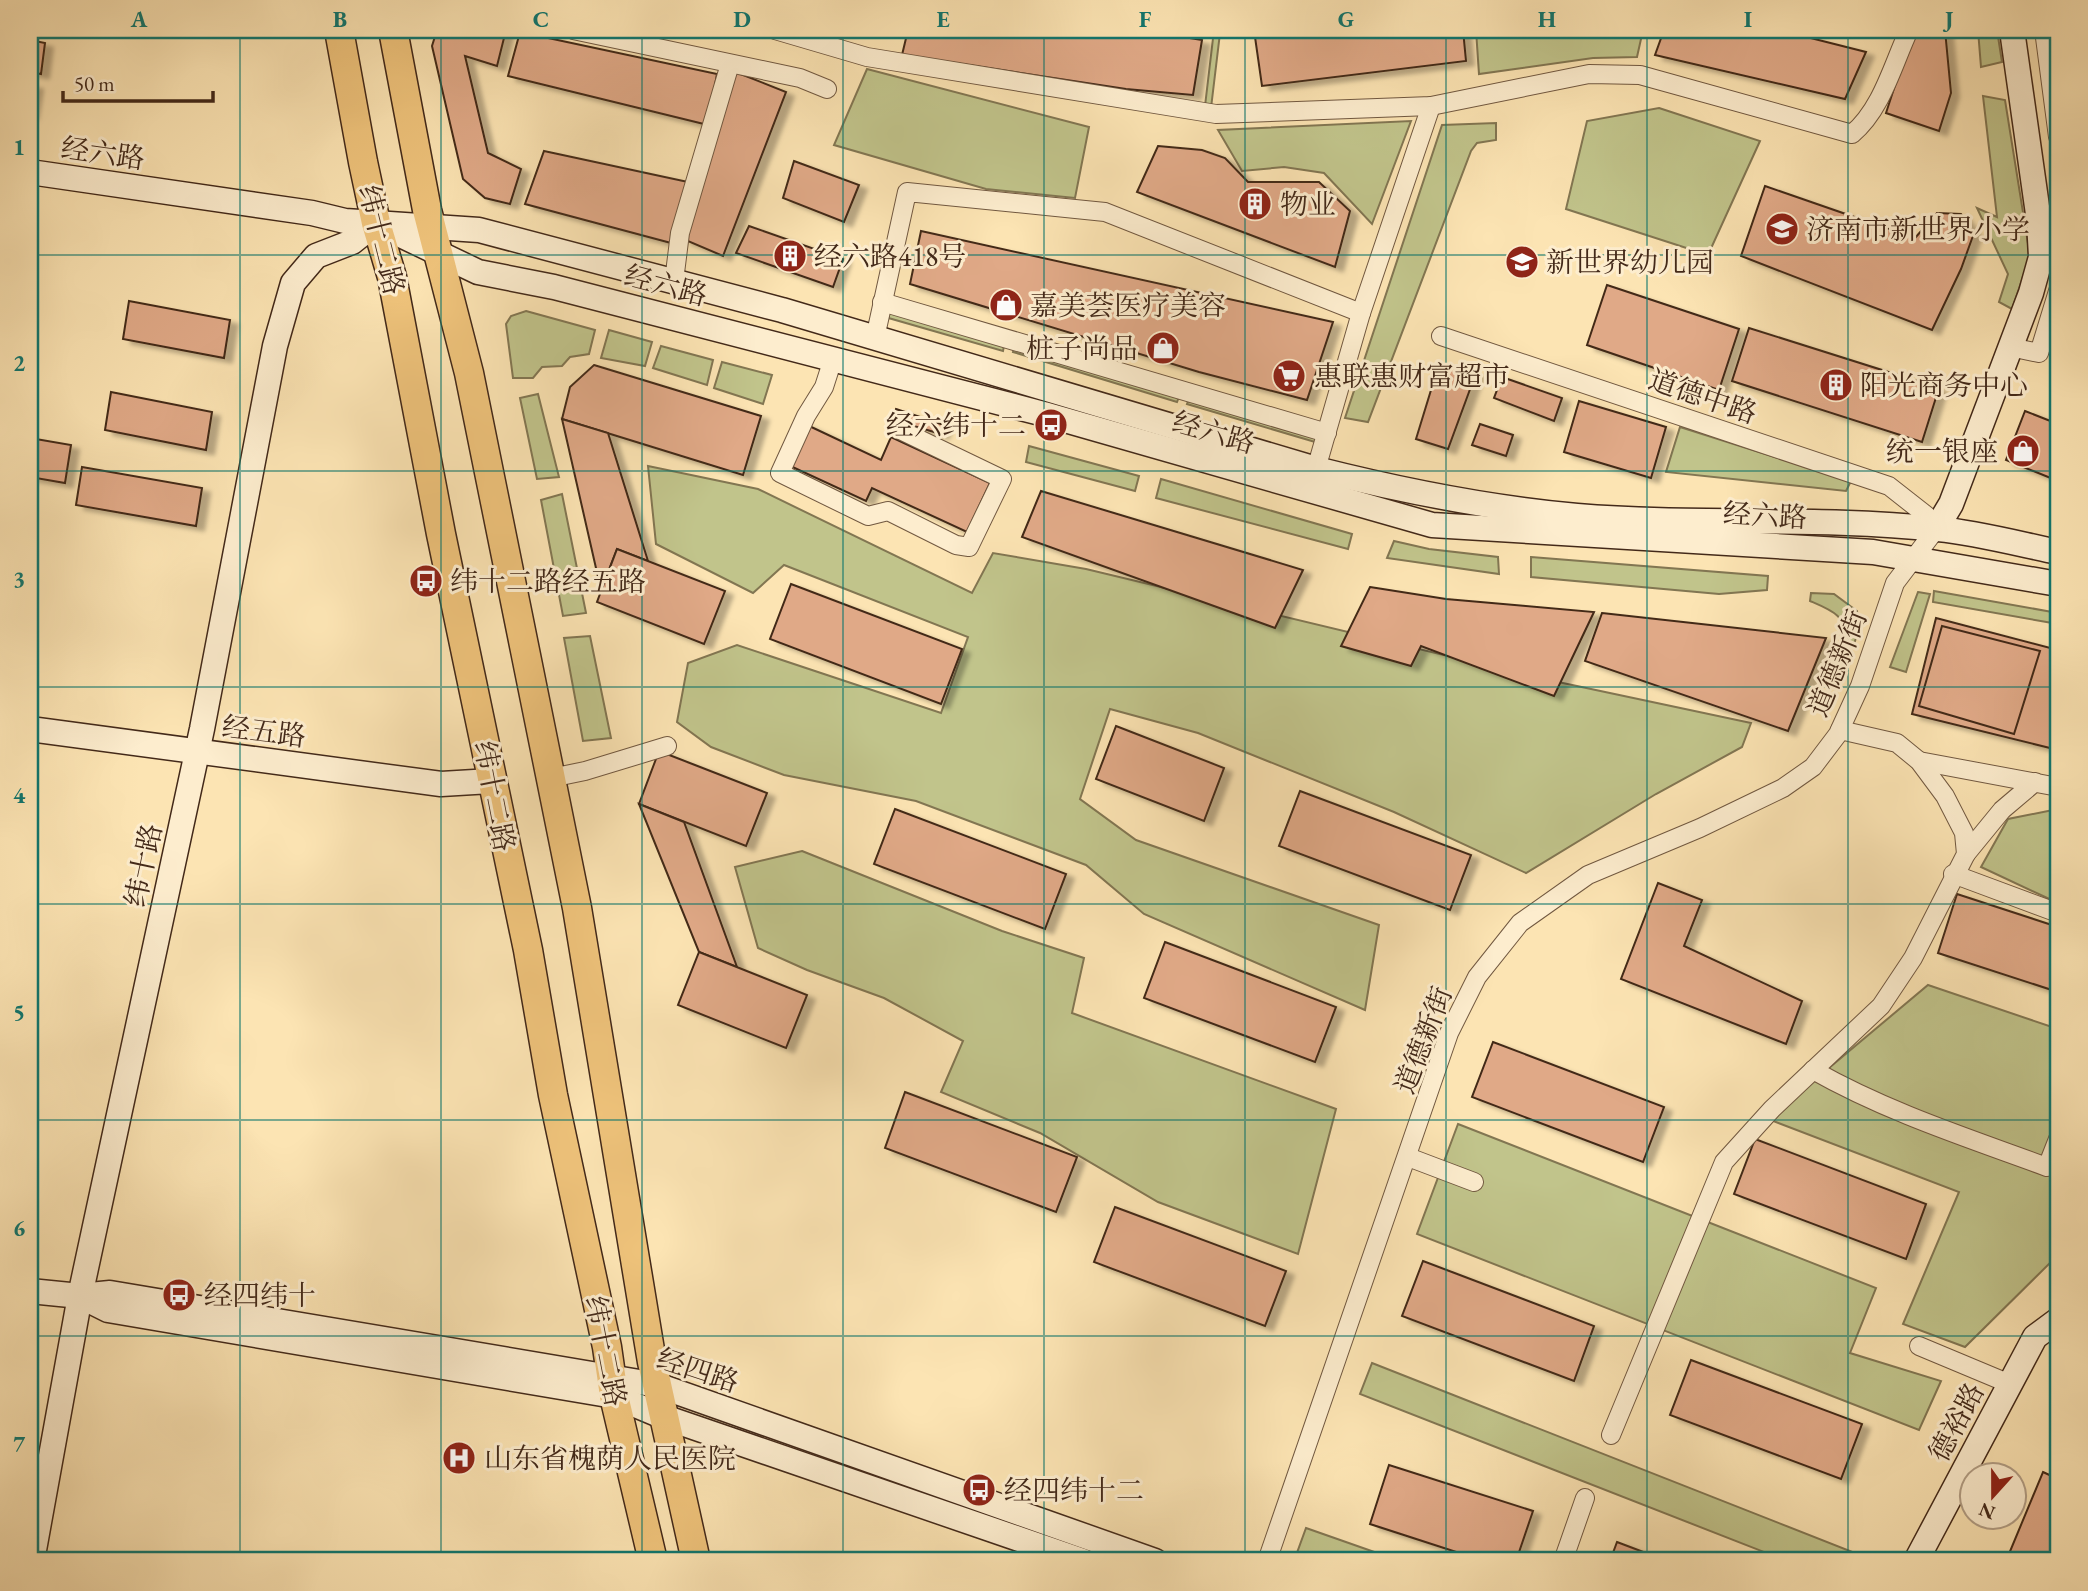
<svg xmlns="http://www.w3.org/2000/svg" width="2088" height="1591" viewBox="0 0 2088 1591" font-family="'EB Garamond','Noto Serif SC',serif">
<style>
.green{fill:#c1c48b;stroke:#827652;stroke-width:2}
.building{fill:#e0a987;stroke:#432919;stroke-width:2;filter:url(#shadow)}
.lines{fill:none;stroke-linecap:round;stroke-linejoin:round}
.street-casing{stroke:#715840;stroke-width:20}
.secondary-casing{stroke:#432919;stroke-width:27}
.primary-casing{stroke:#432919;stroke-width:31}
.street{stroke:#fdedce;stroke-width:18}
.secondary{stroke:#fdedce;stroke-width:24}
.primary{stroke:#eec27a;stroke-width:28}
.grid{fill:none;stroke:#0f766e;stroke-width:2;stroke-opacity:0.55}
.labels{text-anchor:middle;stroke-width:6;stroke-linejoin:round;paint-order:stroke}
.street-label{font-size:28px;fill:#432919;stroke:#fdedce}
.poi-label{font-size:28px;fill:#432919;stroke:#fdedce;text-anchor:start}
.neatline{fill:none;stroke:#0f766e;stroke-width:2.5}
.grid-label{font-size:23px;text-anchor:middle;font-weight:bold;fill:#0f766e}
</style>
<defs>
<filter id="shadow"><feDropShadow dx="8" dy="4.5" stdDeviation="2" flood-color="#0004"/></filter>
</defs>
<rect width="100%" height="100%" fill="#fce4b3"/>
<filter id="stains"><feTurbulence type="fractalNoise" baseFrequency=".00286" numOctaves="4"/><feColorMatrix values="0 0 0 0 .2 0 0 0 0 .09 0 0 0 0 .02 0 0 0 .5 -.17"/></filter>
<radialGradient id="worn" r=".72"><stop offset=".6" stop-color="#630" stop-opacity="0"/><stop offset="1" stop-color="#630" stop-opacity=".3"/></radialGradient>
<g class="green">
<polygon points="1214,30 1220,30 1220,33 1211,108 1205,106"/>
<polygon points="1476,30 1643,30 1637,57 1593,58 1479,74"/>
<polygon points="1978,30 1997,30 2002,62 1981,67"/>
<polygon points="867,69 1089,127 1075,198 986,189 834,145"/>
<polygon points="1983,96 2005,100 2030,256 2012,309 1999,302 2008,274 1977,208 1997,217"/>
<polygon points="1659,108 1760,141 1708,255 1566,209 1587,121"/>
<polygon points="1411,121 1372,224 1324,173 1284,167 1242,171 1218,130"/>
<polygon points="1496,123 1496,140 1477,143 1471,151 1368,422 1345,418 1442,125"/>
<polygon points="888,307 1005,341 1003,351 885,317"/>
<polygon points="526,311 595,330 589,354 570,357 562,366 542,367 533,378 513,378 506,324 511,316"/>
<polygon points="609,330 652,342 645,366 601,358"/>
<polygon points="1015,345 1180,394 1177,402 1013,352"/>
<polygon points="661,346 713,360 707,385 653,368"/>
<polygon points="722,362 772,375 763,404 714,388"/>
<polygon points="538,394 559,477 537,479 520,398"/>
<polygon points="1190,396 1317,435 1315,442 1187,404"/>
<polygon points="1680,427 1851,481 1846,491 1666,472"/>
<polygon points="1029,446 1139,476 1135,491 1026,462"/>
<polygon points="648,466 758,489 972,593 993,553 1086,569 1544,679 1751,723 1742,747 1656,794 1526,873 1394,812 1198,733 1110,709 1080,799 1136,840 1379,925 1365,1010 1144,914 1086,865 916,801 784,775 711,747 677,722 688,663 737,645 941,713 968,637 784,565 753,593 656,544"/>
<polygon points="1161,479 1352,534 1348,549 1156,498"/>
<polygon points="562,494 586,613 563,616 541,500"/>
<polygon points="1394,541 1429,549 1498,557 1499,574 1387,558"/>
<polygon points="1531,557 1768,576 1767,590 1719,594 1531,577"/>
<polygon points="1934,591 2058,613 2058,624 1933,602"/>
<polygon points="1918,592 1930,594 1906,672 1890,667"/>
<path d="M1811 593 1834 594 1857 611 1859 629 1854 644 1847 642C1848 616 1831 610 1810 601Z"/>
<polygon points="590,636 611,738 583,741 564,638"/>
<polygon points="2058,809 2058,903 1981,867 2008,819"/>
<polygon points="802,851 1002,931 1084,958 1072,1013 1336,1109 1298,1254 1158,1202 1040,1133 941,1092 963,1041 884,998 807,970 758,948 735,867"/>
<polygon points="1928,985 2058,1029 2058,1255 1965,1347 1903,1324 1959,1192 1768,1119"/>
<polygon points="1458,1124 1876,1288 1850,1353 1941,1381 1919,1430 1417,1234"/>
<polygon points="1372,1363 1855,1553 1851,1561 1787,1561 1360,1394"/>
<polygon points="1306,1528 1400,1561 1294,1561"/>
</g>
<g class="building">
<polygon points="437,30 506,30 497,66 465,56 488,153 521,169 510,204 485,198 463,179 432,46"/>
<polygon points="908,30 1140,30 1202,40 1193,95 1126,89 902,55"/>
<polygon points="1254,30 1463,30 1466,61 1262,86"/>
<polygon points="1664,30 1779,30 1866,52 1845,99 1655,55"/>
<polygon points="1913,30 1945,30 1951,93 1939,131 1886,113"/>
<polygon points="520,32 717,74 708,125 508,76"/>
<polygon points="30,40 45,43 41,74 30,72"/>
<polygon points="733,71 786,92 723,256 683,239"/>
<polygon points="30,84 35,85 30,116"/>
<polygon points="1158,146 1202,150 1225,158 1248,182 1319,182 1350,211 1335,267 1137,192"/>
<polygon points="544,151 688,182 671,243 525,204"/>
<polygon points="794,161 859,185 844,222 783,198"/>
<polygon points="1765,186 1915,238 1937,213 1961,214 1974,233 1961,269 1932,330 1741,256"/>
<polygon points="749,226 843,259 833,287 736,253"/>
<polygon points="921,231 1333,322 1307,400 1199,372 910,284"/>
<polygon points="1607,285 1739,329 1719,390 1587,345"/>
<polygon points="129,301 230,320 224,358 123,339"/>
<polygon points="1749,328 1939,388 1922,442 1732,381"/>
<polygon points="1439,364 1476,373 1448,449 1416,439"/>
<polygon points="594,365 761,416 743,475 562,419 570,387"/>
<polygon points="1502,377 1562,398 1554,421 1494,398"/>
<polygon points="111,392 212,412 206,450 105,430"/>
<polygon points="1579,401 1666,427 1651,478 1564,452"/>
<polygon points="896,409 944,425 941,434 893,420"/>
<polygon points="2025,411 2058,424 2058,481 2006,460"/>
<polygon points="562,419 608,433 648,561 617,549 601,590"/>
<polygon points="805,424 881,460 891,437 990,483 967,532 872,488 866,501 786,464"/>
<polygon points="1480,424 1513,435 1506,456 1472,445"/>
<polygon points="30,438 71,445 65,483 30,477"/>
<polygon points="82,467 202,488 196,526 76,505"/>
<polygon points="1041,491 1303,570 1275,628 1022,537"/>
<polygon points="617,549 725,591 704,644 597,602"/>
<polygon points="791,584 962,649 941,704 770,639"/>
<polygon points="1370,587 1446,599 1594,612 1554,696 1421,646 1411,666 1341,646"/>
<polygon points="1602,613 1826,638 1788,731 1585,661"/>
<polygon points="1936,618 2058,650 2058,750 1912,714"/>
<polygon points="1942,626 2040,651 2014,734 1919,706"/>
<polygon points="1116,726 1224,768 1204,821 1096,779"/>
<polygon points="659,751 767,793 746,846 639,804"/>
<polygon points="1300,791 1471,855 1450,910 1279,846"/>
<polygon points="639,804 684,822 737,967 699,952"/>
<polygon points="895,809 1066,874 1045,929 874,864"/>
<polygon points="1658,883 1702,900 1684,946 1802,1001 1786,1044 1621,979"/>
<polygon points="1957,894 2058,927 2058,992 1938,953"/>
<polygon points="1165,942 1336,1007 1315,1062 1144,998"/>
<polygon points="699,952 807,995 786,1048 678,1005"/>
<polygon points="1493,1042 1664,1107 1643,1162 1472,1097"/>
<polygon points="905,1092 1077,1157 1056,1212 885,1148"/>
<polygon points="1755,1139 1926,1204 1906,1259 1734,1194"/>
<polygon points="1115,1207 1286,1271 1265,1326 1094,1262"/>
<polygon points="1423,1261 1594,1326 1574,1381 1402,1316"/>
<polygon points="1691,1360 1862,1424 1841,1479 1670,1415"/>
<polygon points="2058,1437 2058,1459 2051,1456"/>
<polygon points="1389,1465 1533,1511 1516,1561 1484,1561 1370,1524"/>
<polygon points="2043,1472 2058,1479 2058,1561 2006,1561"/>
<polygon points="1617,1542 1667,1561 1610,1561"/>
</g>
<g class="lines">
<defs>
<g id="street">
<polyline points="573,30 800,78 827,89"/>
<path d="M775 30 867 57 1216 114 1431 106 1589 74 1640 75 1852 134C1882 109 1893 64 1909 30"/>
<polyline points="2044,30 2058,137"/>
<polyline points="674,281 680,233 730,64"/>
<polyline points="882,302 1327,433"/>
<polyline points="875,338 907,192 1105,212 1361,313"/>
<polyline points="2010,347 2039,353 2058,291"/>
<polyline points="833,359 824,387 806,416 780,473 868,516 888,511 956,545 969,547 1002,479 896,428"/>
<polyline points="1316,469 1361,313 1431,106"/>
<polyline points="1919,761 2058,787"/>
<polyline points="551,778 585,771 667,746"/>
<polyline points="1966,854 2002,810 2035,782"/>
<polyline points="1953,874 2058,913"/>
<path d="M1813 1070C1887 1112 1968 1138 2047 1167L2058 1139"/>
<polyline points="1408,1157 1474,1182"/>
<polyline points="1919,1346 2010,1384"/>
<polyline points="1611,1435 1724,1162 1772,1109 1881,1006 1913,958 1966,854 1964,833 1945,796 1919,761 1897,743 1840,730"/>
<polyline points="1267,1561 1449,1033 1477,977 1520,923 1588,875 1700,828 1783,788 1813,767 1838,734 1860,686 1895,583 1936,529 1926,515 1889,486 1441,336"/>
<polyline points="1563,1561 1585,1498"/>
</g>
<g id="secondary">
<path d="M30 172 312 213 345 221 479 230 782 310 1316 469C1403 491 1488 508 1577 516 1697 526 1818 516 1938 529 1978 533 2019 544 2058 552"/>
<polyline points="386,228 478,272 554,287 1044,414 1432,525 1873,552 2058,584"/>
<polyline points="1936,529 1951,504 2031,293 2041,257 2039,221 2012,30"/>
<polyline points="30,729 441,784 491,781"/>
<polyline points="30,1291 80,1296 110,1293 657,1385 1155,1561"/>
<polyline points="80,1296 108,1310 614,1396 664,1417 1083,1561"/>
<polyline points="32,1561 80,1296 202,729 275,346 293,283 316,256 352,242 376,223"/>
<polyline points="1916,1561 2035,1337 2058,1320"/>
</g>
<g id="primary">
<polyline points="339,30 363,162 376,223 392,277 441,534 528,950 553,1095 607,1347 614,1396 653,1561"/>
<polyline points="393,30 427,210 469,373 577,908 652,1362 696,1561"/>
</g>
</defs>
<use href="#street" class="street-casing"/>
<use href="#secondary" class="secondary-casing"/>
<use href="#primary" class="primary-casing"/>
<use href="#street" class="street"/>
<use href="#secondary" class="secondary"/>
<use href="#primary" class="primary"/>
</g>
<path class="grid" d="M240 30V1561M441 30V1561M642 30V1561M843 30V1561M1044 30V1561M1245 30V1561M1446 30V1561M1647 30V1561M1848 30V1561M30 255H2058M30 471H2058M30 687H2058M30 904H2058M30 1120H2058M30 1336H2058"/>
<defs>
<symbol id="building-disc" viewBox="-11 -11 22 22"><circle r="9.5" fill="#8f2418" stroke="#fdedce"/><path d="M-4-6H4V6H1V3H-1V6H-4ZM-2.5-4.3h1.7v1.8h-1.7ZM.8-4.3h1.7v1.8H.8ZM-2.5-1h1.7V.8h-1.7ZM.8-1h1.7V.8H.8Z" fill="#fff"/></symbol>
<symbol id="school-disc" viewBox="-11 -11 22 22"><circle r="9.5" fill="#8f2418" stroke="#fdedce"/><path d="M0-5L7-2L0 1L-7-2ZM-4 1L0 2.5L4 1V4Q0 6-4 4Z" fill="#fff"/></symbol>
<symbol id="shop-disc" viewBox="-11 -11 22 22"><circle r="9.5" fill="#8f2418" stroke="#fdedce"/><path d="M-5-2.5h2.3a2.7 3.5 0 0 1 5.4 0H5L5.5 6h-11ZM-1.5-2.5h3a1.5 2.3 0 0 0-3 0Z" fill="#fff"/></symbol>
<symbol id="supermarket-disc" viewBox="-11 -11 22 22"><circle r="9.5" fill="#8f2418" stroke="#fdedce"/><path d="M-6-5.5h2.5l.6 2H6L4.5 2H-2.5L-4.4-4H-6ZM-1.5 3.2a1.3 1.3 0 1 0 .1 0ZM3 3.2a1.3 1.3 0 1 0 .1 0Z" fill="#fff"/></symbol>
<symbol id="bus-disc" viewBox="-11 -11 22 22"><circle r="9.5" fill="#8f2418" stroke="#fdedce"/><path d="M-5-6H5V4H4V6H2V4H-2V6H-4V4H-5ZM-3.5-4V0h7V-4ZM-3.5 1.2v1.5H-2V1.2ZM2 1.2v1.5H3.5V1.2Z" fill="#fff"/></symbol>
<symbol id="hospital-disc" viewBox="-11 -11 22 22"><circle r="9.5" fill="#8f2418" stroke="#fdedce"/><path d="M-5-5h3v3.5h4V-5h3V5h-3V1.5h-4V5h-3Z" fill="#fff"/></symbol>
</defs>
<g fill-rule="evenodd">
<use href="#building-disc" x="1236" y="185" width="38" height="38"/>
<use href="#school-disc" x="1763" y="210" width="38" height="38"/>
<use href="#building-disc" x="771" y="237" width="38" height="38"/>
<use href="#school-disc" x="1503" y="243" width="38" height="38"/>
<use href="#shop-disc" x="987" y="286" width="38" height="38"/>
<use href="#shop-disc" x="1144" y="329" width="38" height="38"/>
<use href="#supermarket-disc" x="1270" y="357" width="38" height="38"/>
<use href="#building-disc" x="1817" y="366" width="38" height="38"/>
<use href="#bus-disc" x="1032" y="406" width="38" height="38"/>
<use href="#shop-disc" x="2004" y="432" width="38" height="38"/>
<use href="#bus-disc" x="407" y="562" width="38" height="38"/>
<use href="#bus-disc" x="160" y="1276" width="38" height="38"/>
<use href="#hospital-disc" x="440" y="1439" width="38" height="38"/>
<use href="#bus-disc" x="960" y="1471" width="38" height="38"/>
</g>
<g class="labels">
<g class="street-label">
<text transform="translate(103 153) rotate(8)" y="10">经六路</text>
<text transform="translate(382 240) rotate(76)" y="10">纬十二路</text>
<text transform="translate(666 285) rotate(15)" y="10">经六路</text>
<text transform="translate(1703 396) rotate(19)" y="10">道德中路</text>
<text transform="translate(1214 432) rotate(16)" y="10">经六路</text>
<text transform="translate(1765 515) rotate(3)" y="10">经六路</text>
<text transform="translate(1837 663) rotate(-68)" y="10">道德新街</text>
<text transform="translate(264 731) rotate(7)" y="10">经五路</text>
<text transform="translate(495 796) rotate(79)" y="10">纬十二路</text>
<text transform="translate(143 865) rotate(-78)" y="10">纬十路</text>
<text transform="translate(1423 1040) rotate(-69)" y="10">道德新街</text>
<text transform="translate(606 1351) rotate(79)" y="10">纬十二路</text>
<text transform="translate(698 1370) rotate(18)" y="10">经四路</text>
<text transform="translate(1956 1422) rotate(-62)" y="10">德裕路</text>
</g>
<g class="poi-label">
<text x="1280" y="214">物业</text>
<text x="1806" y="239">济南市新世界小学</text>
<text x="814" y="266">经六路418号</text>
<text x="1546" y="272">新世界幼儿园</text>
<text x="1030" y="315">嘉美荟医疗美容</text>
<text x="1138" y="358" text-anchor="end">桩子尚品</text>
<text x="1314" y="386">惠联惠财富超市</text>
<text x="1860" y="395">阳光商务中心</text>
<text x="1026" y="435" text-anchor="end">经六纬十二</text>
<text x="1998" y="461" text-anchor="end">统一银座</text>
<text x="450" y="591">纬十二路经五路</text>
<text x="204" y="1305">经四纬十</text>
<text x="484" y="1468">山东省槐荫人民医院</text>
<text x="1004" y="1500">经四纬十二</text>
</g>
</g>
<rect width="2088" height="1591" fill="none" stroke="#fce4b3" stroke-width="77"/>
<g transform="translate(1993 1496) rotate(201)"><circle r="33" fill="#fdedce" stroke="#b39f86" stroke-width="2"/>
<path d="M0-5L12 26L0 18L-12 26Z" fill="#8f2418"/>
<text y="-10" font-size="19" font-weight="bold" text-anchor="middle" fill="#432919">N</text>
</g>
<path d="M63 91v10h150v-10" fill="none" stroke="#432919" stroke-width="3.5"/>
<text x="74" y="91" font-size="21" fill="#432919" stroke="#fdedce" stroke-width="5" paint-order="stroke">50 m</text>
<rect x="38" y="38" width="2012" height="1514" class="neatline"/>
<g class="grid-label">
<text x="139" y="27">A</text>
<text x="340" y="27">B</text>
<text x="541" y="27">C</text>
<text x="742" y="27">D</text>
<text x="943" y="27">E</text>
<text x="1145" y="27">F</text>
<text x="1346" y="27">G</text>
<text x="1547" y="27">H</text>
<text x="1748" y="27">I</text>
<text x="1949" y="27">J</text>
<text x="19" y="155">1</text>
<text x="19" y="371">2</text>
<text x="19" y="587">3</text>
<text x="19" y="803">4</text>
<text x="19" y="1020">5</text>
<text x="19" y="1236">6</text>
<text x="19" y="1452">7</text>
</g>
<rect width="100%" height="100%" filter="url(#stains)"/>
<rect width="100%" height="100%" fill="url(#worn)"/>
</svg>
